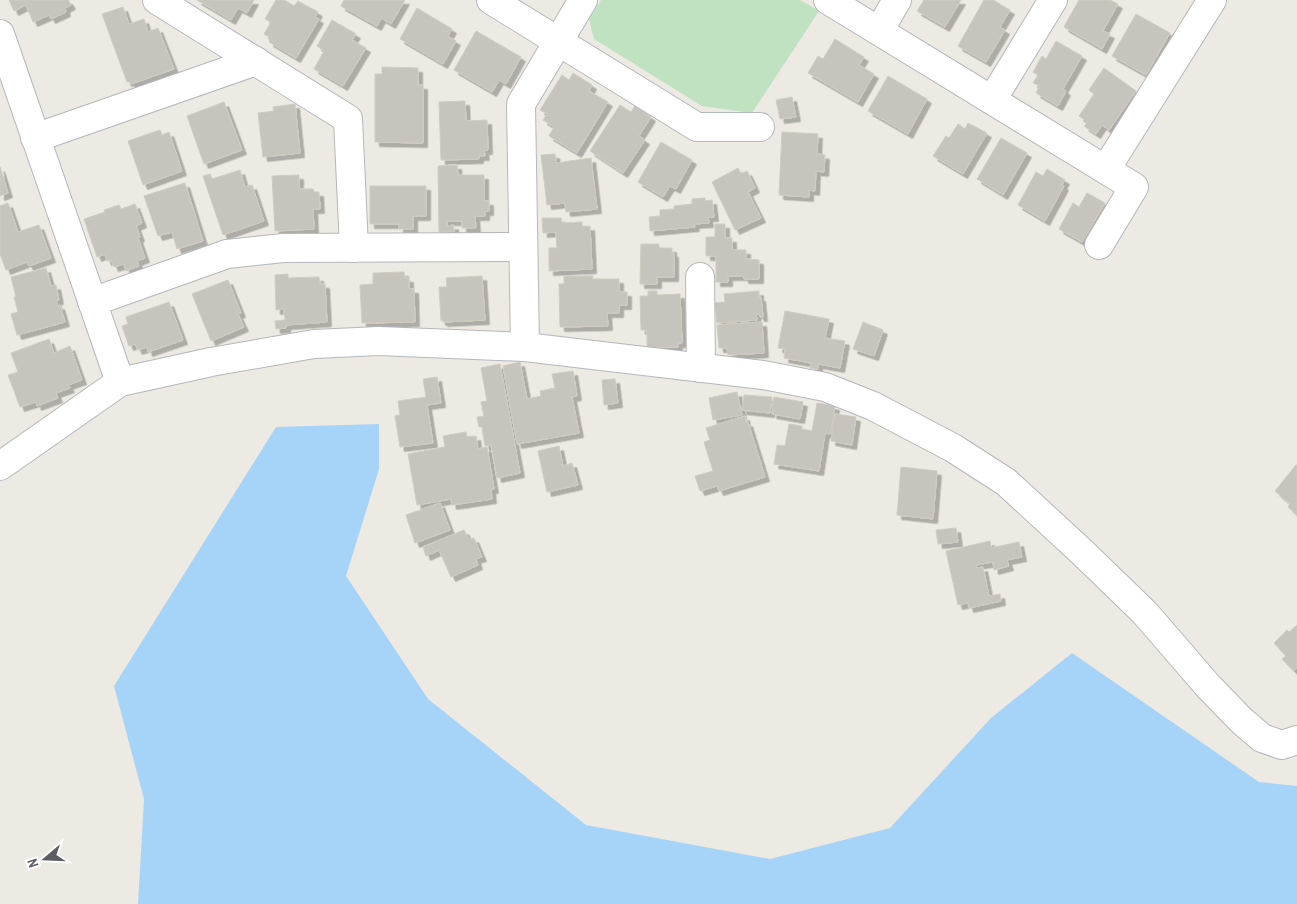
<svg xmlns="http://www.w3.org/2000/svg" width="1297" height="904" viewBox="0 0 1297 904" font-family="'Archivo Narrow',sans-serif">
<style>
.green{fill:#c0e2c0}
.water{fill:#a6d4f8}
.building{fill:#c7c4be;stroke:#d0cbc1;filter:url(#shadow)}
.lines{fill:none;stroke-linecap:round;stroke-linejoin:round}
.minor-casing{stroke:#b4b7bb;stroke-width:30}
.minor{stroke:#fff;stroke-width:28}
</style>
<defs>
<filter id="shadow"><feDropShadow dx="4.5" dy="4.5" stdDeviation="0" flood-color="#0004"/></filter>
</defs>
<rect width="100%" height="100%" fill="#eceae2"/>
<polygon class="green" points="601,0 800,0 819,11 752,113 702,106 594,39 589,19"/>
<polygon class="water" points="379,424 379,469 346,576 428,699 586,825 770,859 890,828 991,718 1072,653 1259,782 1297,786 1297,904 138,904 144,799 114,686 276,427"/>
<g class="building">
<polygon points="9,0 68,0 71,5 65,8 66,12 51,19 49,15 33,22 26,5 14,11"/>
<polygon points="197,0 254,0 247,13 238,8 231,20"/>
<polygon points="276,0 284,0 294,6 298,1 318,12 315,17 319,19 296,58 269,42 271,38 264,34 271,22 265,19"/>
<polygon points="344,0 405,0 391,24 381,18 377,26 341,6"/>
<polygon points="924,0 961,0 945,27 917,11"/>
<polygon points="984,0 993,0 1010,10 1000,27 1005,30 986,62 958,46"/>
<polygon points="1079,0 1110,0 1118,4 1103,31 1110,34 1102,49 1064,27"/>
<polygon points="123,7 129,24 144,19 148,32 158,28 174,69 131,84 130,81 127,82 102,14"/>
<polygon points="417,8 452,29 448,36 456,41 443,64 400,39"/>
<polygon points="1136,14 1170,33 1146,75 1112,56"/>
<polygon points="332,20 356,34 352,40 366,48 343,86 314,69 324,51 317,46"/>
<polygon points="476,31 521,57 506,84 499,80 492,92 454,70"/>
<polygon points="835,39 864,57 859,65 874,74 858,102 808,73 818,56 823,59"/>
<polygon points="1056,41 1082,56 1063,89 1066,91 1058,106 1036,93 1040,86 1033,83 1038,75 1033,72 1042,56 1046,59"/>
<polygon points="382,67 418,68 418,85 423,85 423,143 375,142 375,74 382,74"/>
<polygon points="1104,68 1136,91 1109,130 1102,125 1096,134 1084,126 1088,122 1079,116 1094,94 1089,90"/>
<polygon points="573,73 592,85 589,91 608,102 577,153 549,136 554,127 543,120 547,114 540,110 562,75 569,80"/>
<polygon points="888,76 927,99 908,134 868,111"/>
<polygon points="792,97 796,117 780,119 776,100"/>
<polygon points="465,101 466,121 487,120 488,150 484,150 485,156 479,156 479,159 441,160 439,102"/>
<polygon points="224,102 242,150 204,164 187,116"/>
<polygon points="295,104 300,153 263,157 258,113 274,111 273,107"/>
<polygon points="620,105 631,112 635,106 651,117 639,136 645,140 623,173 590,151"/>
<polygon points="968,123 987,133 963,174 933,156 946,136 949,138 958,124 965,129"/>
<polygon points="160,130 162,135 169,132 182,171 143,185 128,141"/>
<polygon points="782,132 818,134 817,154 825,155 824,172 816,171 815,191 809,190 809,197 779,195"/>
<polygon points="1001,138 1027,153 1003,195 977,179"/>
<polygon points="661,142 692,160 676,189 670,186 663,197 638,182"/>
<polygon points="555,154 556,163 591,158 597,209 566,212 565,203 547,205 541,155"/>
<polygon points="457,165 458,175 484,175 484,201 489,201 489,211 485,211 485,216 475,216 476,228 462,228 462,221 447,221 447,226 454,225 454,232 439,232 438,166"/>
<polygon points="0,167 8,193 0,196"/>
<polygon points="738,168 741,174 747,171 755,188 748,192 761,218 735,230 712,182"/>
<polygon points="1047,169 1065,180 1062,185 1064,186 1045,221 1018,205 1036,172 1043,176"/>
<polygon points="240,170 245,187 252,185 264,221 223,235 203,176 210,174 212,179"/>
<polygon points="299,175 299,189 313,189 314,192 319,192 320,209 313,209 314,229 275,231 272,176"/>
<polygon points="185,183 203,241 177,249 172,232 158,236 144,196"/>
<polygon points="370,186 426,186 426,216 413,216 413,229 399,229 399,224 370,224"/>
<polygon points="1087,193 1105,203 1082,242 1059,229 1073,203 1079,207"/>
<polygon points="705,198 705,201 712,200 714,217 708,217 709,223 694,224 695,227 650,231 649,217 660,216 660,210 674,209 674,206 692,204 692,199"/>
<polygon points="8,203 18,232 39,225 51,258 29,266 27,262 6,270 0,254 0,206"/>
<polygon points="135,204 142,223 136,226 140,237 138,238 145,258 137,261 139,266 126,271 124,264 114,267 111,260 107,261 105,254 97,257 84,219 105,212 104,210 119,205 121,209"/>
<polygon points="542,218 561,218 562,223 582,222 582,227 590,226 592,269 549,271 549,248 557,248 556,232 543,233"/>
<polygon points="715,224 725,224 725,238 732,238 732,250 746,250 746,259 759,260 759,279 744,279 744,276 728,276 728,282 716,282 716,256 706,256 706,237 715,237"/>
<polygon points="641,244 659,244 659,248 672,248 672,253 674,253 674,277 657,277 657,284 640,284"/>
<polygon points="46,268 51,286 56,285 59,300 56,300 58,306 60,305 65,322 17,335 11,314 18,312 14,297 16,297 11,277"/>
<polygon points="404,272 405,278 409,278 409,289 414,289 415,322 362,323 360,285 373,284 373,273"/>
<polygon points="288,274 288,278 319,277 320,284 325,284 327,322 286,325 286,328 276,329 275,321 285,320 284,309 276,310 275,275"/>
<polygon points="482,276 485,320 443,322 443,320 441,321 439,287 447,287 446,278"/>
<polygon points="564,276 593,276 592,279 619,279 619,292 627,292 627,305 619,305 619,313 607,313 608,326 560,327 559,284 564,284"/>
<polygon points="228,280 241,313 238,314 244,327 211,341 192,294"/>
<polygon points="648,291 657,291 657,295 680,294 682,343 678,343 678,347 647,348 647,330 641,330 640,296 648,296"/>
<polygon points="759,291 759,297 761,297 763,317 760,317 759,314 756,314 757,320 717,323 715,303 725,302 724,294"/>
<polygon points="169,302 183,340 148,352 147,347 138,350 135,344 129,346 122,326 128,324 126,317"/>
<polygon points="785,311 829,319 825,338 845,341 840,368 818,364 818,369 810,368 811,363 784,358 785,349 778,348"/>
<polygon points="762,322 764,353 728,355 727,348 719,348 717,325"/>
<polygon points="863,322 883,330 874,356 853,349"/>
<polygon points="49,339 54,353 70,346 82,380 68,385 70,388 56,393 58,398 37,406 36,402 20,407 8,375 18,372 11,353"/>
<polygon points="520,362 527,399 541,396 540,391 555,388 552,374 573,371 577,396 572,397 579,433 517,444 503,366"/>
<polygon points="500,364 520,473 497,478 491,445 485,446 482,427 479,427 477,417 484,416 481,402 487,401 481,368"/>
<polygon points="437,377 441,403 427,405 433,443 400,447 395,416 400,415 398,401 426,397 423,379"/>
<polygon points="615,379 618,403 604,405 602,380"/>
<polygon points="737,392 742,415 713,420 709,398"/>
<polygon points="744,395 772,397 770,413 742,410"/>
<polygon points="774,397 803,402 800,419 772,414"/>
<polygon points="817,403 835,406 830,434 825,433 819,471 774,464 777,445 785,446 789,424 802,426 802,429 812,431"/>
<polygon points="835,414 856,417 852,445 831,441"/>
<polygon points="745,416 746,423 748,422 765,477 719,491 717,486 700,491 695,476 713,471 704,442 710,440 706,428"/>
<polygon points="466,432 467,437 476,436 478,449 487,447 494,489 491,489 492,499 452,505 451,499 417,505 408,454 445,447 443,436"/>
<polygon points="559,446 563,466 572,463 578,485 547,492 538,451"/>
<polygon points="1296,465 1297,465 1297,515 1288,507 1290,504 1275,491"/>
<polygon points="901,467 937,471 933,519 897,515"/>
<polygon points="440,503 450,530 415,543 406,515"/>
<polygon points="956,528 958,542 938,544 936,530"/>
<polygon points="464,530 469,540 474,538 482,557 476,559 478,565 451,577 439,550 426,556 423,547"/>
<polygon points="990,541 991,548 1019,542 1022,557 1007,560 1009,566 994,570 993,562 976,565 977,568 983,567 989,596 1000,594 1001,601 969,608 968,603 958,605 946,551"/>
<polygon points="1297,625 1297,668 1294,671 1282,659 1286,656 1274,643 1287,630 1289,632"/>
</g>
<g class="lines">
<defs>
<g id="minor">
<polyline points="157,0 348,119 354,248"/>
<polyline points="491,0 697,127 760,127"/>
<polyline points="828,0 1134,187 1099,245"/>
<polyline points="879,31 897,0"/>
<polyline points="0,34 120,382"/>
<polyline points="992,100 1053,0"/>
<polyline points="35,138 256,61"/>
<polyline points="1106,169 1212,0"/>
<polyline points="700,277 701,368"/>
<polyline points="92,302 227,254 283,248 523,247"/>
<polyline points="525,347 521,104 583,0"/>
<polyline points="0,466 120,382 211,362 314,344 379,341 525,347 763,375 825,387 873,406 953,448 1006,482 1082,552 1145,613 1208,686 1242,721 1262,738 1282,745 1297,740"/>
</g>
</defs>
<use href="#minor" class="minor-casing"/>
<use href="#minor" class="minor"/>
</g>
<g transform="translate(45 859) rotate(251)" stroke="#ffffff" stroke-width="4" paint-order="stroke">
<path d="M0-4L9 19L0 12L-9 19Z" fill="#5a5d61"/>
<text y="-8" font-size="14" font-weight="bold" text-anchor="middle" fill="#5a5d61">N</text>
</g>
</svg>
